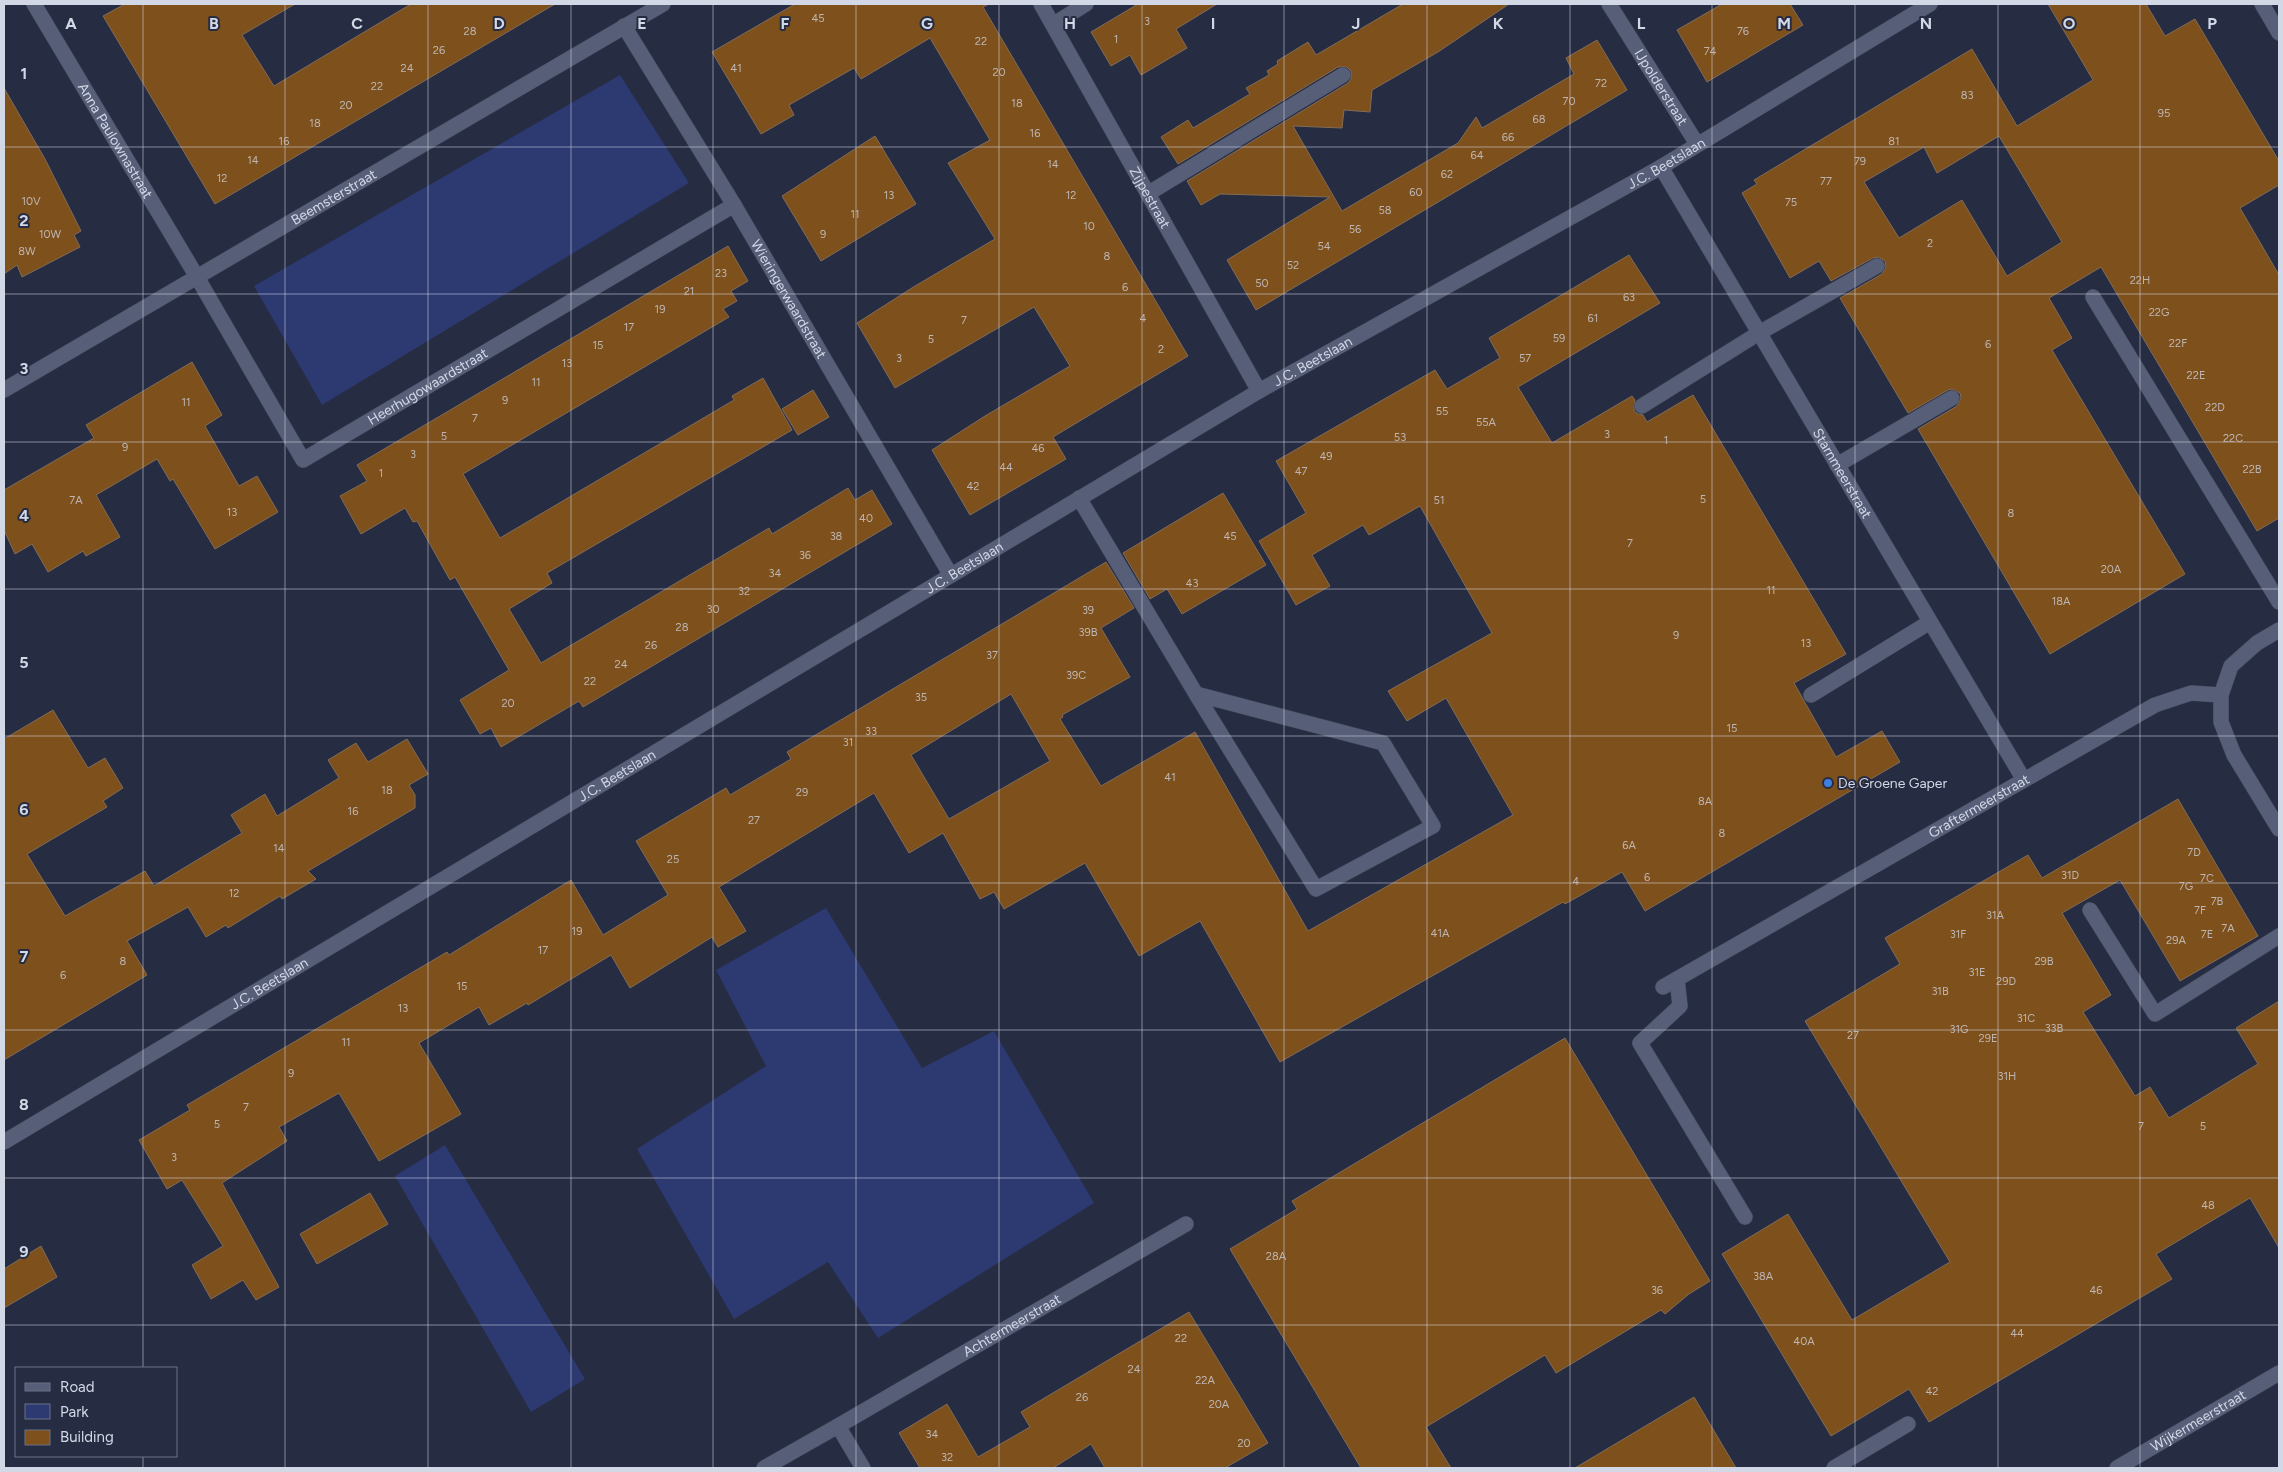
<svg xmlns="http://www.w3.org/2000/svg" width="2283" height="1472" viewBox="0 0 2283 1472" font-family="Figtree,sans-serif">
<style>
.green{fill:#2d3971}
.building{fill:#7e501b;stroke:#826c58;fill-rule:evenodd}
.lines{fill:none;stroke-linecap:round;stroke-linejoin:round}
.lane-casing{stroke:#42475a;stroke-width:16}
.street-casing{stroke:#42475a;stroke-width:16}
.secondary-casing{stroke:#42475a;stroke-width:16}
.lane{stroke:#575f78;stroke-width:15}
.street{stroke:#575f78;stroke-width:15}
.secondary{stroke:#575f78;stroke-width:15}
.grid{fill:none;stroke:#d3d8e7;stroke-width:1;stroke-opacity:0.55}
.shop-dot{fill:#3f7fe0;stroke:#262c42;stroke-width:2}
.labels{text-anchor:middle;stroke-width:4;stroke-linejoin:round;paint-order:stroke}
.number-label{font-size:11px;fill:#beb6b4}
.street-label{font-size:14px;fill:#d3d8e7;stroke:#262c42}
.poi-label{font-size:14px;fill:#d3d8e7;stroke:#262c42;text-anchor:start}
.grid-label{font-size:16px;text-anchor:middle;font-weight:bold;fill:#d3d8e7;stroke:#262c42;stroke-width:4;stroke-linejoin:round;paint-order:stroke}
</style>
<rect width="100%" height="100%" fill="#262c42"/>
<g class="green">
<polygon points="620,75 689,183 322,405 254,286"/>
<polygon points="826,908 922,1068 994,1031 1094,1203 878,1338 828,1262 734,1319 637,1149 766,1066 716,970"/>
<polygon points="445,1145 585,1379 531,1412 395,1176"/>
</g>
<g class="building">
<polygon points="125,4 295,4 242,35 274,86 411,4 555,4 215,204 103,16"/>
<polygon points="795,4 989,4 983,7 1188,356 1053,437 1066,459 970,515 932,450 985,416 1070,366 1034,307 895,388 857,323 915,286 995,239 948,163 990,140 930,38 861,79 854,68 789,105 794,115 761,134 712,52"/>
<polygon points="1138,4 1217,4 1176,29 1187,48 1141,75 1130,55 1111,66 1091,32"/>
<polygon points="1403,4 1509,4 1438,52 1372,90 1370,112 1344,110 1342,128 1293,126 1342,211 1458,143 1476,117 1482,128 1574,74 1566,58 1597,40 1627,90 1256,310 1227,260 1330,197 1220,194 1201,205 1187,181 1348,83 1351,79 1351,71 1347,67 1338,67 1178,164 1161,137 1188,120 1193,128 1250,94 1246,88 1269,75 1267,71 1278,64 1277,61 1308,42 1316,55"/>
<polygon points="1722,4 1790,4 1803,25 1707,82 1677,30"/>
<path d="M2048 4H2146L2165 36 2195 19 2279 161V185L2240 208 2279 275V518L2257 531 2101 267 2049 298 2072 338 2052 350 2185 574 2050 654 1918 429 1957 406 1961 398 1960 393 1952 389 1948 390 1908 413 1840 298 1882 274 1886 267 1885 261 1878 257 1873 258 1831 281 1819 261 1790 278 1742 193 1757 184 1754 180 1972 49 2017 126 2093 80ZM1999 136 2062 242 2007 276 1962 200 1899 238 1864 182 1924 147 1937 173Z"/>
<polygon points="4,88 45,159 81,231 74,235 80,247 22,277 17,265 4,274"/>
<polygon points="875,136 916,204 821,261 782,196"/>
<polygon points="728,246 748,281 731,291 737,301 723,309 729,317 463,474 500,538 734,400 732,396 763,378 792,430 547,573 552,583 509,609 541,663 769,528 772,534 848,488 855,500 872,490 892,524 583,707 579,701 501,747 491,728 480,734 460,700 509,670 455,577 450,580 417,521 413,522 405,508 361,534 340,496 367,481 357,465"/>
<path d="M1629 255 1660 303 1518 387 1552 443 1632 396 1635 400 1634 411 1638 414 1643 415 1647 422 1693 395 1846 654 1794 683 1803 699 1836 757 1882 731 1900 762 1645 911 1622 872 1565 904 1563 902 1280 1062 1200 921 1139 956 1085 863 1004 909 994 892 980 899 943 833 909 853 874 793 719 887 746 931 718 947 712 937 630 988 611 955 528 1005 527 1003 489 1025 479 1007 419 1043 461 1114 379 1161 339 1093 279 1127 287 1141 222 1183 279 1287 256 1300 243 1280 211 1299 192 1265 223 1246 182 1180 167 1189 139 1140 190 1110 187 1105 447 952 449 955 571 880 603 935 668 895 636 841 726 788 730 795 791 759 787 752 1106 562 1134 608 1101 628 1130 677 1062 715 1063 717 1060 719 1101 786 1195 732 1308 931 1513 815 1446 698 1407 721 1388 691 1492 633 1420 506 1369 535 1363 525 1312 555 1330 586 1296 605 1259 541 1306 513 1276 461 1435 370 1447 389 1500 358 1489 338ZM1011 694 1050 761 949 819 911 755Z"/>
<polygon points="192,362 222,415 205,426 239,486 257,476 278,512 215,549 173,479 170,481 157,459 96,495 120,537 86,556 83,551 48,572 32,544 15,554 4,530 4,490 94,438 86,425"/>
<polygon points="813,390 829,417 798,435 782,409"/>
<polygon points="1223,493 1266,565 1182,614 1167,589 1150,599 1123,553"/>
<polygon points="53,710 88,768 105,758 123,788 103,801 107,807 27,854 65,916 145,871 154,886 242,833 231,815 265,794 277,816 339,778 328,760 356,743 368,762 407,739 428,774 409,785 415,795 415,808 308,871 316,879 282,899 280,896 228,928 226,925 206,937 188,907 127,941 147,975 4,1060 4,739"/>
<polygon points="2178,799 2258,936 2180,981 2120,880 2062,913 2111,995 2083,1012 2135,1096 2150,1087 2169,1118 2258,1064 2236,1028 2279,1001 2279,1248 2250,1198 2156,1254 2172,1279 1929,1422 1909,1389 1831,1436 1722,1254 1788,1214 1852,1320 1950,1262 1805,1021 1900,964 1885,938 2028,855 2042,878"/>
<polygon points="1565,1038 1710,1281 1689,1294 1665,1314 1661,1310 1556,1373 1545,1355 1426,1427 1451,1468 1361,1468 1230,1249 1297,1209 1292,1201"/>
<polygon points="370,1193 388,1224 317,1264 300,1234"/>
<polygon points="41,1246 57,1277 4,1308 4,1269"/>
<polygon points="1189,1312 1268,1443 1225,1468 1105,1468 1091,1444 1053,1468 920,1468 899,1433 947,1404 978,1457 1030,1427 1021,1412"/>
<polygon points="1694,1397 1736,1468 1575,1468"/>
</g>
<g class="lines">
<defs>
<g id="lane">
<polyline points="2262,4 2279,33"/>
<polyline points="1149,193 1343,75"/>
<polyline points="2093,297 2279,602"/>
<polyline points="1642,406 1759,333 1877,266"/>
<polyline points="1837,465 1952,398"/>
<polyline points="1079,498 1196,694 1383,743 1433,826 1316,889 1196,694"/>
<polyline points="1811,695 1930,622"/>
<polyline points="2090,910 2155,1014 2279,936"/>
<polyline points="1677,979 1680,1006 1640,1043 1745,1217"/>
<polyline points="1834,1468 1908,1424"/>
</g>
<g id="street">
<path id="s1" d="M34 4 197 277 303 460 734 205"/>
<path id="s2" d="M1041 4 1259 391"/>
<path id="s3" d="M1609 4 1697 144"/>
<polyline points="1054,24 1086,4"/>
<path id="s4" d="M624 26 734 205 950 574"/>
<path id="s5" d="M1661 167 2024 780"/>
<path id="s6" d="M4 390 663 4"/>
<path id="s7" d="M1663 987 2155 705 2191 693 2221 695"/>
<path id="s8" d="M4 1142 1259 391 1661 167 1930 4"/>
<path id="s9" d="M838 1426 1186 1224"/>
<polyline points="764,1468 838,1426 863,1468"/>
</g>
<g id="secondary">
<polyline points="2279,630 2257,643 2231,666 2221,695 2221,722 2234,755 2279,829"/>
<path id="s10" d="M2117 1468 2279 1373"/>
</g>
</defs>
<use href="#lane" class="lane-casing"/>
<use href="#street" class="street-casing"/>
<use href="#secondary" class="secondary-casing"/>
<use href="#lane" class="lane"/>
<use href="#street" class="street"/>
<use href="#secondary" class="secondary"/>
</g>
<path class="grid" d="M143 4V1368M285 4V1468M428 4V1468M571 4V1468M713 4V1468M856 4V1468M999 4V1468M1142 4V1468M1284 4V1468M1427 4V1468M1570 4V1468M1712 4V1468M1855 4V1468M1998 4V1468M2140 4V1468M4 147H2279M4 294H2279M4 442H2279M4 589H2279M4 736H2279M4 883H2279M4 1030H2279M4 1178H2279M4 1325H2279M143 1456V1468"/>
<circle class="shop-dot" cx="1828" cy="783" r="5"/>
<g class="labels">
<g class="number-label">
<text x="818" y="22">45</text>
<text x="1147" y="25">3</text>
<text x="470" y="35">28</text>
<text x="1743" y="35">76</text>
<text x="1116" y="43">1</text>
<text x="981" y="45">22</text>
<text x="439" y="54">26</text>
<text x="1710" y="55">74</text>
<text x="407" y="72">24</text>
<text x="736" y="72">41</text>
<text x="999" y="76">20</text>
<text x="1601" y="87">72</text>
<text x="377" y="90">22</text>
<text x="1967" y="99">83</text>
<text x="1569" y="105">70</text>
<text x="1017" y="107">18</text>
<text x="346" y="109">20</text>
<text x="2164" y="117">95</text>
<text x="1539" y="123">68</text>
<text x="315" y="127">18</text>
<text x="1035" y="137">16</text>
<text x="1508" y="141">66</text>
<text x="284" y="145">16</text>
<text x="1894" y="145">81</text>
<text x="1477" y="159">64</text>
<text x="253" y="164">14</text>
<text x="1860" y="165">79</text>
<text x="1053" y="168">14</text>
<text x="1447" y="178">62</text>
<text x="222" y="182">12</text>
<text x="1826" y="185">77</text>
<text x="1416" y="196">60</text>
<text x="889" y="199">13</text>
<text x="1071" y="199">12</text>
<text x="31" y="205">10V</text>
<text x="1791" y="206">75</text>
<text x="1385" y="214">58</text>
<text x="855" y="218">11</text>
<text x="1089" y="230">10</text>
<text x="1355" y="233">56</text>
<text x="50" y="238">10W</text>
<text x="823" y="238">9</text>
<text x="1930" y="247">2</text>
<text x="1324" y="250">54</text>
<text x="27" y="255">8W</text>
<text x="1107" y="260">8</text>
<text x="1293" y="269">52</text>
<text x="721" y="277">23</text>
<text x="2140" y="284">22H</text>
<text x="1262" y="287">50</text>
<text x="1125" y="291">6</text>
<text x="689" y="295">21</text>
<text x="1629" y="301">63</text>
<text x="660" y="313">19</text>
<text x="2159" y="316">22G</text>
<text x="1143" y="322">4</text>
<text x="1593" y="322">61</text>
<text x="964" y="324">7</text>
<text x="629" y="331">17</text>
<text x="1559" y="342">59</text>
<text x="931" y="343">5</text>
<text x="2178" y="347">22F</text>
<text x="1988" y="348">6</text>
<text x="598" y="349">15</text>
<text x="1161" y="353">2</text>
<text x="899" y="362">3</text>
<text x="1525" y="362">57</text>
<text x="567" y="367">13</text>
<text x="2196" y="379">22E</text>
<text x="536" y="386">11</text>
<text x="505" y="404">9</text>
<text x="186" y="406">11</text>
<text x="2215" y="411">22D</text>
<text x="1442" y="415">55</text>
<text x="475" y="422">7</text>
<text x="1486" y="426">55A</text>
<text x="1607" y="438">3</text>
<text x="444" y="440">5</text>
<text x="1400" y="441">53</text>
<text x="2233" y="442">22C</text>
<text x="1666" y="444">1</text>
<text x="125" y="451">9</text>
<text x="1038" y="452">46</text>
<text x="413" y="458">3</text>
<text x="1326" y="460">49</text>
<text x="1006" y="471">44</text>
<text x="2252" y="473">22B</text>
<text x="1301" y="475">47</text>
<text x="381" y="477">1</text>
<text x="973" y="490">42</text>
<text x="1703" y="503">5</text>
<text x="76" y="504">7A</text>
<text x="1439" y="504">51</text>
<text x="232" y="516">13</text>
<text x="2011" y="517">8</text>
<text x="866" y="522">40</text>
<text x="836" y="540">38</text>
<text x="1230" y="540">45</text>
<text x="1630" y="547">7</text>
<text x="805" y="559">36</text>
<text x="2111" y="573">20A</text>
<text x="775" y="577">34</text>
<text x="1192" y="587">43</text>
<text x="1771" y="594">11</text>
<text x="744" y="595">32</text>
<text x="2061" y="605">18A</text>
<text x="713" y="613">30</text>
<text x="1088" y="614">39</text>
<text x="682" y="631">28</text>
<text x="1088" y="636">39B</text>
<text x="1676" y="639">9</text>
<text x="1806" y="647">13</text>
<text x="651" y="649">26</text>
<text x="992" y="659">37</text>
<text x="621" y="668">24</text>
<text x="1076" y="679">39C</text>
<text x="590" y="685">22</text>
<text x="921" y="701">35</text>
<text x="508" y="707">20</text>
<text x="1732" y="732">15</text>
<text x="871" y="735">33</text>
<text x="848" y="746">31</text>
<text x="1170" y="781">41</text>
<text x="387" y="794">18</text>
<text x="802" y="796">29</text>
<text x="1705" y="805">8A</text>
<text x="353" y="815">16</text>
<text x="754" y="824">27</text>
<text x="1722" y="837">8</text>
<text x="1629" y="849">6A</text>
<text x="279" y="852">14</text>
<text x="2194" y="856">7D</text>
<text x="673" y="863">25</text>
<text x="2070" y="879">31D</text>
<text x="1647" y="881">6</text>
<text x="2207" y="882">7C</text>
<text x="1576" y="885">4</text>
<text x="2186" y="890">7G</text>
<text x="234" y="897">12</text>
<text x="2217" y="905">7B</text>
<text x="2200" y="914">7F</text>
<text x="1995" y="919">31A</text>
<text x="2228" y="932">7A</text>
<text x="577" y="935">19</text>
<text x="1440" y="937">41A</text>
<text x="1958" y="938">31F</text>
<text x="2207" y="938">7E</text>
<text x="2176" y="944">29A</text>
<text x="543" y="954">17</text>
<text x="123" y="965">8</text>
<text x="2044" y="965">29B</text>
<text x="1977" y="976">31E</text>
<text x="63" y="979">6</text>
<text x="2006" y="985">29D</text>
<text x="462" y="990">15</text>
<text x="1940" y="995">31B</text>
<text x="403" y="1012">13</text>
<text x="2026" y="1022">31C</text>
<text x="2054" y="1032">33B</text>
<text x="1959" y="1033">31G</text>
<text x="1853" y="1039">27</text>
<text x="1988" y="1042">29E</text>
<text x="346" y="1046">11</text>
<text x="291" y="1077">9</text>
<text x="2007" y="1080">31H</text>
<text x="246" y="1111">7</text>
<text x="217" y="1128">5</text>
<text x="2141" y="1130">7</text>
<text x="2203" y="1130">5</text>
<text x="174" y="1161">3</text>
<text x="2208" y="1209">48</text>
<text x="1276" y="1260">28A</text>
<text x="1763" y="1280">38A</text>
<text x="1657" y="1294">36</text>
<text x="2096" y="1294">46</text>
<text x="2017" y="1337">44</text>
<text x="1181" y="1342">22</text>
<text x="1804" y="1345">40A</text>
<text x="1134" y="1373">24</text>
<text x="1205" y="1384">22A</text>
<text x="1932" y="1395">42</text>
<text x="1082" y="1401">26</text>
<text x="1219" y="1408">20A</text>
<text x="932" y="1438">34</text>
<text x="1244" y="1447">20</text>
<text x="947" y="1461">32</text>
</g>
<g class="street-label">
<text dy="5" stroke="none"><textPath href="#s3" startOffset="98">IJpolderstraat</textPath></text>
<text dy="5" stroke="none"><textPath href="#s1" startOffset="159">Anna Paulownastraat</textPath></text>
<text dy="5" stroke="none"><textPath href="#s8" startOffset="1929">J.C. Beetslaan</textPath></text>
<text dy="5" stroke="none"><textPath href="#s6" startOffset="382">Beemsterstraat</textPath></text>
<text dy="5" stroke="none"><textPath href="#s2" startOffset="222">Zijpestraat</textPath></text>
<text dy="5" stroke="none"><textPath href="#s4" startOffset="319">Wieringerwaardstraat</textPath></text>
<text dy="5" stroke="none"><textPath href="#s8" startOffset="1524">J.C. Beetslaan</textPath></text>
<text dy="5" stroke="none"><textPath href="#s1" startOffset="674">Heerhugowaardstraat</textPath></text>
<text dy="5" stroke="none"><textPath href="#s5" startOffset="356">Starnmeerstraat</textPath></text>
<text dy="5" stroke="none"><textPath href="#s8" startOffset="1119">J.C. Beetslaan</textPath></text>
<text dy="5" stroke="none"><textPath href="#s8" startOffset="714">J.C. Beetslaan</textPath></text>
<text dy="5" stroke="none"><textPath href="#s7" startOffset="364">Graftermeerstraat</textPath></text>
<text dy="5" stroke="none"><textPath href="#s8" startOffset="309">J.C. Beetslaan</textPath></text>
<text dy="5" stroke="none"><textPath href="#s9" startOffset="201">Achtermeerstraat</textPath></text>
<text dy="5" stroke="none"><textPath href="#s10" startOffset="94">Wijkermeerstraat</textPath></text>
</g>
<g class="poi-label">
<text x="1838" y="788">De Groene Gaper</text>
</g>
</g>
<g class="grid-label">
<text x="71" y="29">A</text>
<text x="214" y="29">B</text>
<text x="357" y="29">C</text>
<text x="499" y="29">D</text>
<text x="642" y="29">E</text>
<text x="785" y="29">F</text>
<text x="927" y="29">G</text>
<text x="1070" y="29">H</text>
<text x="1213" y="29">I</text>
<text x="1356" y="29">J</text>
<text x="1498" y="29">K</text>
<text x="1641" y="29">L</text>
<text x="1784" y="29">M</text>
<text x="1926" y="29">N</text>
<text x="2069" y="29">O</text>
<text x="2212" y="29">P</text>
<text x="24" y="79">1</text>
<text x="24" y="226">2</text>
<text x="24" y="374">3</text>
<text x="24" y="521">4</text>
<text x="24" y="668">5</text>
<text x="24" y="815">6</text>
<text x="24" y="962">7</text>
<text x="24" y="1110">8</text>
<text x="24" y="1257">9</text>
</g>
<rect width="2283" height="1472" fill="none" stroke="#d3d8e7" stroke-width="10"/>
<rect x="15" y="1367" width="162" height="90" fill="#262c42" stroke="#6b7184"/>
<rect x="25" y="1383" width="25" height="8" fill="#575f78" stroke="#6b7184"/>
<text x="60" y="1392" font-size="15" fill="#d3d8e7">Road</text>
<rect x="25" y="1404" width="25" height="15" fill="#2d3971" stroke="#6b7184"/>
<text x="60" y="1417" font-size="15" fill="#d3d8e7">Park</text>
<rect x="25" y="1430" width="25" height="15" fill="#7e501b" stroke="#6b7184"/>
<text x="60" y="1442" font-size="15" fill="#d3d8e7">Building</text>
</svg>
